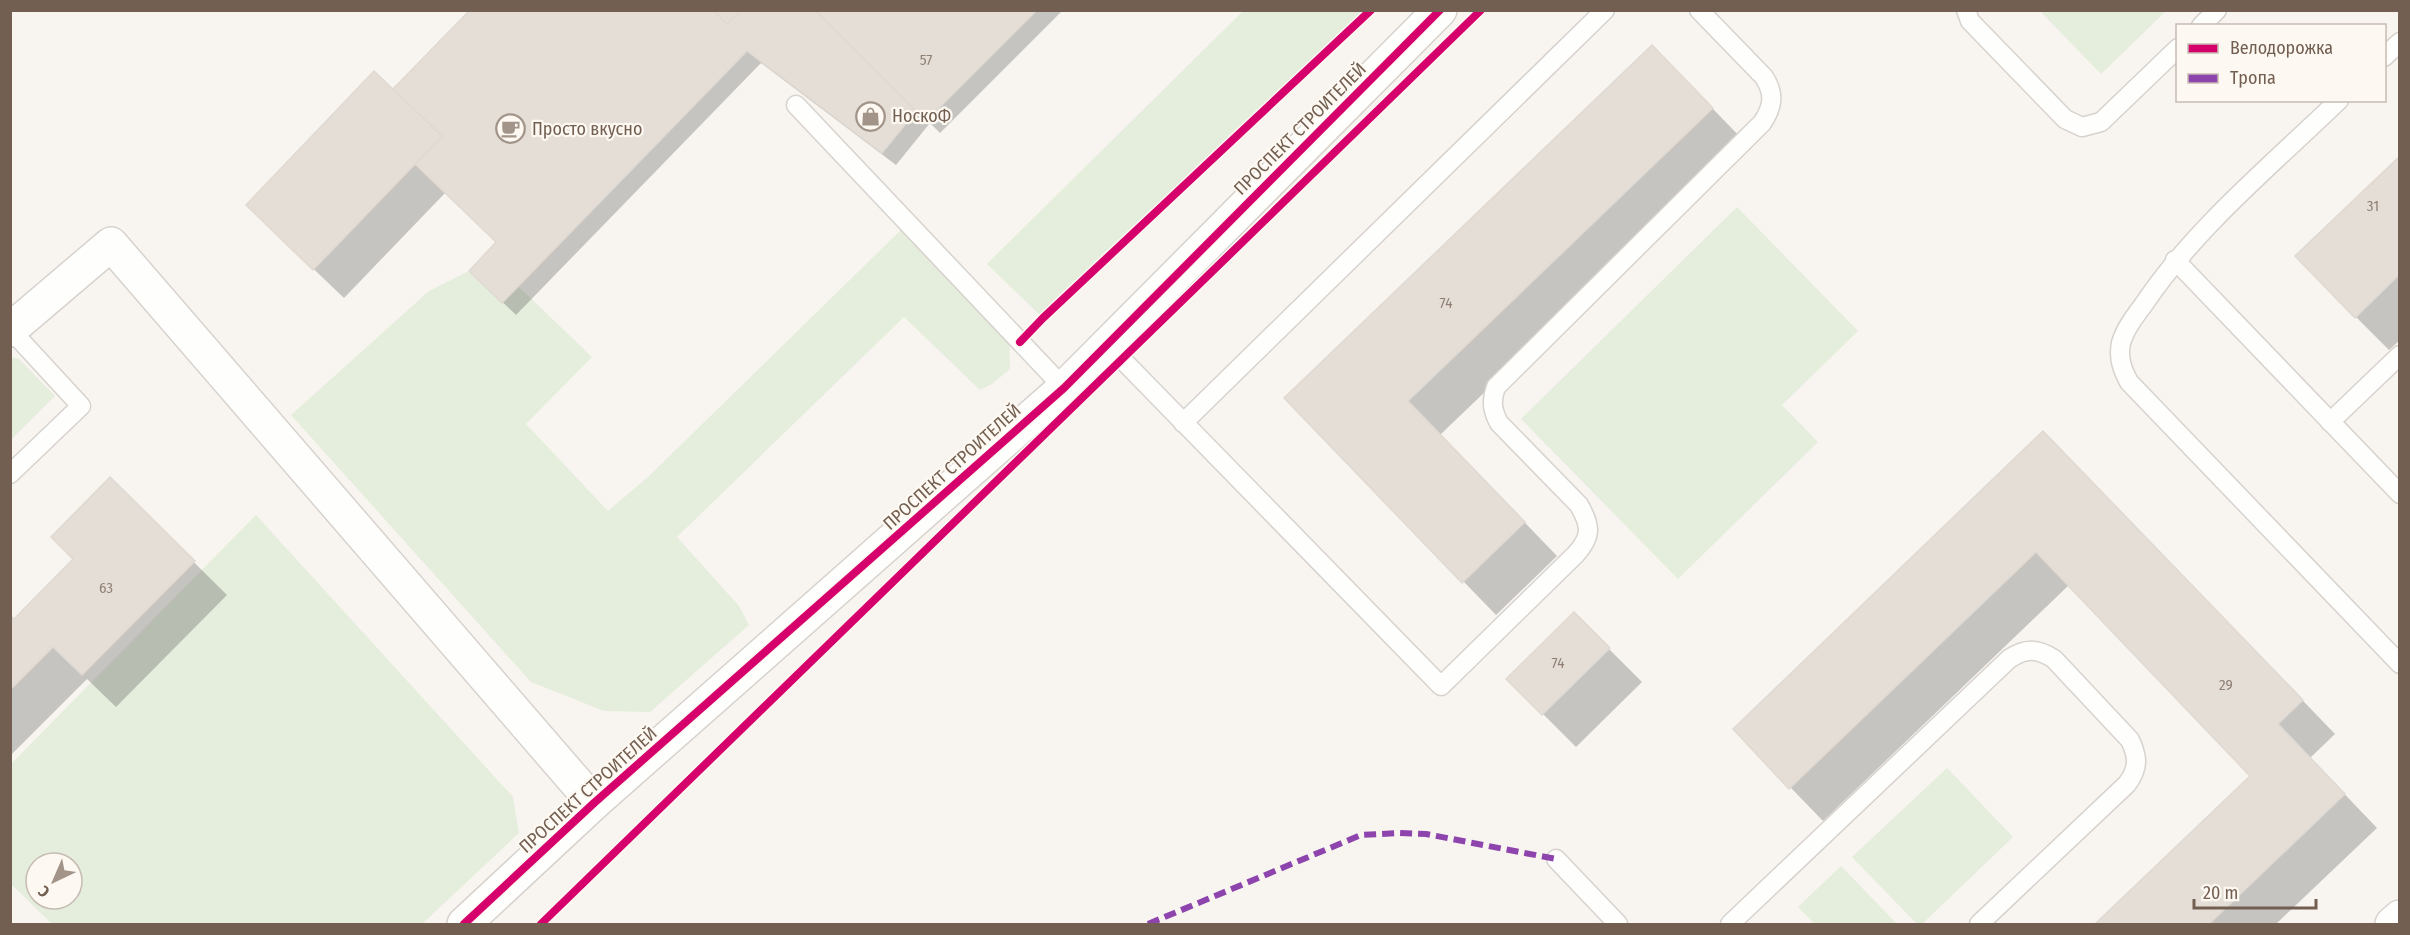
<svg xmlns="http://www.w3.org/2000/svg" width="2410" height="935" viewBox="0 0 2410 935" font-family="'Fira Sans Condensed',sans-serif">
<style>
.green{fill:#e5eddc;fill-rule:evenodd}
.shadow{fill:#0003}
.building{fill:#e4ded7;stroke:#e0d9d2;stroke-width:1.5}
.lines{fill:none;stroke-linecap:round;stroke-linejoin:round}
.service-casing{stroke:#d7d2cd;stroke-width:21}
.minor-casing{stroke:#d7d2cd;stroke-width:36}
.tertiary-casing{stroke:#d7d2cd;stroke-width:36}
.service{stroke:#fefefd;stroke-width:18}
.minor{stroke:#fefefd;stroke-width:33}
.tertiary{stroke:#fefefd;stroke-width:33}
.quiet{stroke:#8e44ad;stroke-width:6;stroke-dasharray:12 6;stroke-linecap:butt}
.cycleway-casing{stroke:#fdf9f2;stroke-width:11}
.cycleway{stroke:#d6006c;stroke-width:8}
.labels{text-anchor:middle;stroke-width:4.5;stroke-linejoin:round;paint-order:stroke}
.number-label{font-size:15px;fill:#918175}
.poi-label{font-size:18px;fill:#735f51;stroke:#fdf9f2;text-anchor:start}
.street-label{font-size:18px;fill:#735f51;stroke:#fdf9f2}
</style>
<rect width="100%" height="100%" fill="#f8f5f0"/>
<g class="green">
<polygon points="1243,11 1371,11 1043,318 987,264"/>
<polygon points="2040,11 2166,11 2101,74"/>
<polygon points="1737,207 1858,331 1782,405 1818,442 1678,579 1521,419"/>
<polygon points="908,223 1009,331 1010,369 992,384 980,390 904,317 677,537 739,606 749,625 650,712 604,711 531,682 291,415 429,291 469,271 502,302 518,286 592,357 526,424 608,511 648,477"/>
<polygon points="11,357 19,359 55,396 11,440"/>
<path d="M256 515 513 797 519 833 422 924H52L11 884V764ZM36 863H72V899H36Z"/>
<polygon points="1947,768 2013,837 1922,924 1917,924 1852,857"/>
<polygon points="1841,866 1897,924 1815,924 1798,907"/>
</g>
<g class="shadow">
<polygon points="472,10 1063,10 940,133 930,123 896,165 761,63 516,315 471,271 498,243 446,192 344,298 277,234 437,130"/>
<polygon points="1685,80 1745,142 1440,435 1557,556 1496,615 1286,398"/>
<polygon points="2400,158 2400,340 2389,350 2356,317"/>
<polygon points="2076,466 2335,734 2310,758 2377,828 2276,924 2097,924 2252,776 2069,585 1823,821 1735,730"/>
<polygon points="110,479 227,595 116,707 87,679 10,756 10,617 14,621 75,559"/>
<polygon points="1574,614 1642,682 1576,747 1508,679"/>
</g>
<g class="building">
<polygon points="470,10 713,10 727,24 741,10 815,10 917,110 882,153 747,51 502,303 469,271 496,242 415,164 442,136 393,89"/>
<polygon points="713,10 741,10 727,24"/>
<polygon points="815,10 1037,10 926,121"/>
<polygon points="1652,45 1713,108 1408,401 1525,522 1462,583 1284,398"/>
<polygon points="374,71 442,136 313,270 246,205"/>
<polygon points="2400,156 2400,274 2355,318 2295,256"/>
<polygon points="2043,431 2303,700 2278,724 2345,794 2209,924 2095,924 2250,776 2036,552 1789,789 1733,729"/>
<polygon points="110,477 195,561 82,675 53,647 10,690 10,615 14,619 73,559 51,537"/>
<polygon points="1574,612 1610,648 1542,715 1506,679"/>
</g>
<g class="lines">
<defs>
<g id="service">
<polyline points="1966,10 1970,21 2065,119 2082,127 2101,122 2178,48"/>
<polyline points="2201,26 2217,10"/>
<polyline points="2384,57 2400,42"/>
<path d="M2339 100C2273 164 2195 228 2144 304 2135 316 2125 329 2121 343 2118 358 2122 369 2129 382L2400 664"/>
<polyline points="796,105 1064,388"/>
<polyline points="2175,260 2400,494"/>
<polyline points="10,329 81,406 10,474"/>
<path d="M1107 344 1441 686 1576 554C1592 536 1591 526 1579 505L1499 423C1492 410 1491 401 1496 387L1762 123C1773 107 1775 94 1764 77L1699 10"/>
<polyline points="2330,422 2400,355"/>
<polyline points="1183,423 1605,10"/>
<polyline points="1556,859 1618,924"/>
<path d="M1730 924 2009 659C2025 648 2037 648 2054 659L2130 740C2138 757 2139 768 2127 784L1979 924"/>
</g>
<g id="minor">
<polyline points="10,330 111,244 594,803"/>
<polyline points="2392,924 2400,917"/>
</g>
<polyline id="tertiary" points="464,924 594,803 1064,388 1440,10"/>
</defs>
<use href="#service" class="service-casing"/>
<use href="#minor" class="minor-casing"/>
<use href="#tertiary" class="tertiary-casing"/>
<use href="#service" class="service"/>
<use href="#minor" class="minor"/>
<use href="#tertiary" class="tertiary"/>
<polyline class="quiet" points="1148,924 1361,835 1399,833 1426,834 1556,859"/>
<defs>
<g id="cycleway">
<polyline points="1020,342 1043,318 1371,10"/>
<polyline points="464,924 594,803 1064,388 1440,10"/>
<polyline points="541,924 1481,10"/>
</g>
</defs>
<use href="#cycleway" class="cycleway-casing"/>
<use href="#cycleway" class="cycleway"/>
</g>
<defs>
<symbol id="shop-ring" viewBox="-11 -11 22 22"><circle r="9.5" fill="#fdf9f2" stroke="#a29489" stroke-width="1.5"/><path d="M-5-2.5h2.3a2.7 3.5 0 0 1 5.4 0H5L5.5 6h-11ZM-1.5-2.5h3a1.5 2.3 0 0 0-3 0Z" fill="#a29489"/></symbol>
<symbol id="cafe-ring" viewBox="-11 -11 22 22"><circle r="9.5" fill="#fdf9f2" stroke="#a29489" stroke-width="1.5"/><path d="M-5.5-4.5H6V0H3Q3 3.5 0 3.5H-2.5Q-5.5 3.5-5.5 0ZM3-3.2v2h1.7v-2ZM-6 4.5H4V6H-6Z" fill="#a29489"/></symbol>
</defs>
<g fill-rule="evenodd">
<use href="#shop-ring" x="854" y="100" width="33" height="33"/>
<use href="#cafe-ring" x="494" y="112" width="33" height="33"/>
</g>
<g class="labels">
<g class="number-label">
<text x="926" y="65">57</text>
<text x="2373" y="211">31</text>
<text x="1446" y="308">74</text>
<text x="106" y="593">63</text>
<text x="1558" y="668">74</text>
<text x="2226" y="690">29</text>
</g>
<g class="poi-label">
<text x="892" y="122">НоскоФ</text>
<text x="532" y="135">Просто вкусно</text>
</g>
<g class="street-label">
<text transform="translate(1300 129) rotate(-45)" y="6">ПРОСПЕКТ СТРОИТЕЛЕЙ</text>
<text transform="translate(952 467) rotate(-42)" y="6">ПРОСПЕКТ СТРОИТЕЛЕЙ</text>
<text transform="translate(588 790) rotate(-42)" y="6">ПРОСПЕКТ СТРОИТЕЛЕЙ</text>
</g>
</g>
<rect width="2410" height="935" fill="none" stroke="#735f51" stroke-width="24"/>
<rect x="2176" y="24" width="210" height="78" fill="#fdf9f2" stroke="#c6bbb2" stroke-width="1.5"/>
<rect x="2188" y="44" width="30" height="9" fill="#d6006c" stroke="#c6bbb2" stroke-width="1.5"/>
<text x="2230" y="54" font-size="18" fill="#735f51">Велодорожка</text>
<rect x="2188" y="74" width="30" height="9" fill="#8e44ad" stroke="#c6bbb2" stroke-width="1.5"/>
<text x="2230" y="84" font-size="18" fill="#735f51">Тропа</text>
<g transform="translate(54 881) rotate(224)"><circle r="28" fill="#fdf9f2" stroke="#c6bbb2" stroke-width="1.5"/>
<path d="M0-4.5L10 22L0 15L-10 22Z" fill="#a29489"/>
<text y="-9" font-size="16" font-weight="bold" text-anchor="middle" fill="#735f51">С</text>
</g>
<path d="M2194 899v9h122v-9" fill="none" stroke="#735f51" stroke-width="3"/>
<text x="2203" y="899" font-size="18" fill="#735f51" stroke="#fdf9f2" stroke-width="4.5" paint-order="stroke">20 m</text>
</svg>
